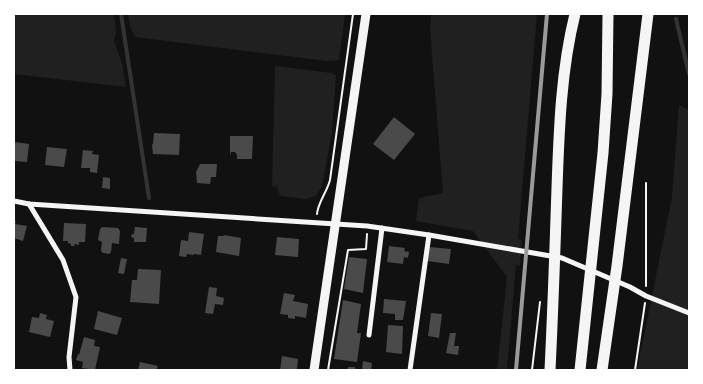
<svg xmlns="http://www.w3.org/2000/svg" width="703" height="384" viewBox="0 0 703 384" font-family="Jost,sans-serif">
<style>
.green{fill:#202020}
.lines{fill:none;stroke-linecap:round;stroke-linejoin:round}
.stream{stroke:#333;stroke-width:4}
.building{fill:#4a4a4a}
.path{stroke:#f5f5f5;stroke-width:2}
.minor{stroke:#f5f5f5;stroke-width:5}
.tertiary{stroke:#f5f5f5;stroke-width:9}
.primary{stroke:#f5f5f5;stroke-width:11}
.rail{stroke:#9a9a9a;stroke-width:4}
</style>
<rect width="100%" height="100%" fill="#111"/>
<g class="green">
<polygon points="14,14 114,14 116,32 114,41 122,63 126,87 14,74"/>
<polygon points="128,14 345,14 339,60 327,61 135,37 130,26"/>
<polygon points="431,14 537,14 518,239 522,240 520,266 516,265 507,370 497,370 507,277 473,231 416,221 419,198 443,193 430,30"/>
<polygon points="275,66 331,73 336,75 332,132 322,186 316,196 306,199 280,196 277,187 272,186"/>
<polygon points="679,105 689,110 689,370 637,370 672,197"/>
</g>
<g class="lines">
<g class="stream">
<polyline points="121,14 149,198"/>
<polyline points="676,19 689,74"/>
</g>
</g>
<g class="building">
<polygon points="394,117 415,134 394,160 373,144"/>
<polygon points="154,133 180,134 179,155 153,154 152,145 153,144"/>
<polygon points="230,136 253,136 252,159 237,159 237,155 235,152 231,152 230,156"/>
<polygon points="14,142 29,144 27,162 14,161"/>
<polygon points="47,147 67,149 64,167 45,165"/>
<polygon points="83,150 93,151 92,154 99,155 97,173 90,172 90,168 81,168"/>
<polygon points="200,164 217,164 216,177 211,177 210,184 197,183 196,172"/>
<polygon points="103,177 110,178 110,189 102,188"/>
<polygon points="14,221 16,221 15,224 27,226 23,241 14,238"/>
<polygon points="64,223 86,224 85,242 79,242 79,245 75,244 74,246 71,246 71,244 68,243 68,241 63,241"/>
<polygon points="102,227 118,228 120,231 119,244 112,243 111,252 109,254 103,253 101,251 102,242 98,240 100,229"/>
<polygon points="135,227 147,228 146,242 134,242 134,238 131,237 132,234 134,234"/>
<polygon points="189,232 204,234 201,255 194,254 193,255 187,254 186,257 179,256 181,240 188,241"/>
<polygon points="224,235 241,238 239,256 216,252 218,236 224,236"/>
<polygon points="277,237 299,239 298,257 275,255"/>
<polygon points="389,246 405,248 404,251 409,252 408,258 404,257 403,264 387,262"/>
<polygon points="429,247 451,249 449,264 427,261"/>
<polygon points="349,257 367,259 363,293 344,289"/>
<polygon points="121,258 127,259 124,274 118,273"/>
<polygon points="138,269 161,270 159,304 130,302 132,280 137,280"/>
<polygon points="209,287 217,288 216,296 224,298 223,305 215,304 213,314 205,313"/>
<polygon points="284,293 295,295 293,301 308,304 306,318 295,316 295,319 288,318 288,315 280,314"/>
<polygon points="384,299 406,301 403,320 395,320 395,314 383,313"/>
<polygon points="343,300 361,304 357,333 361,333 357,362 334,359"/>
<polygon points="98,311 122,318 117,335 94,329"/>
<polygon points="40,313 47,315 46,319 54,321 50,337 29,332 32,317 39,318"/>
<polygon points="431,313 442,314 439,338 428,336"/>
<polygon points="388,325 403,326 402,354 386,352"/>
<polygon points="450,333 456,333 454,346 459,346 458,355 446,353"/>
<polygon points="84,337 95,340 94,346 100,347 95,370 82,368 83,362 76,360 78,354 79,355"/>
<polygon points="282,356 298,359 297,370 280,370"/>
<polygon points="363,361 372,363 371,370 362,370"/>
<polygon points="140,362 158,366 156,370 138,370"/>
<polygon points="348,367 355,367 355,370 347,370"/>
</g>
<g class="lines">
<g class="path">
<polyline points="646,183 646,286"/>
<path d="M317 214C318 202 327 192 330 180L353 14"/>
<polyline points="328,370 348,250 366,249 367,234"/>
<polyline points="532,370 540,302"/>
<polyline points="635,370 645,303"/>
</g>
<g class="minor">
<polyline points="14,201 29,204 367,226 429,235 562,258 630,287 646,296 689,313"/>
<polyline points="29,204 63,260 76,297 69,357 70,370"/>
<polyline points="369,335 382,228"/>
<polyline points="410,370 429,235"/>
</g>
<polyline class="tertiary" points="314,370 366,14"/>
<g class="primary">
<path d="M550 370C553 309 555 249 557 188 559 130 561 70 575 14"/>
<polyline points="580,370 603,153 607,94 608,14"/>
<polyline points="602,370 617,266 648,14"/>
</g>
<polyline class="rail" points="516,370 547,14"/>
</g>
<rect width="703" height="384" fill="none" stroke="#ffffff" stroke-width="30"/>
</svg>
